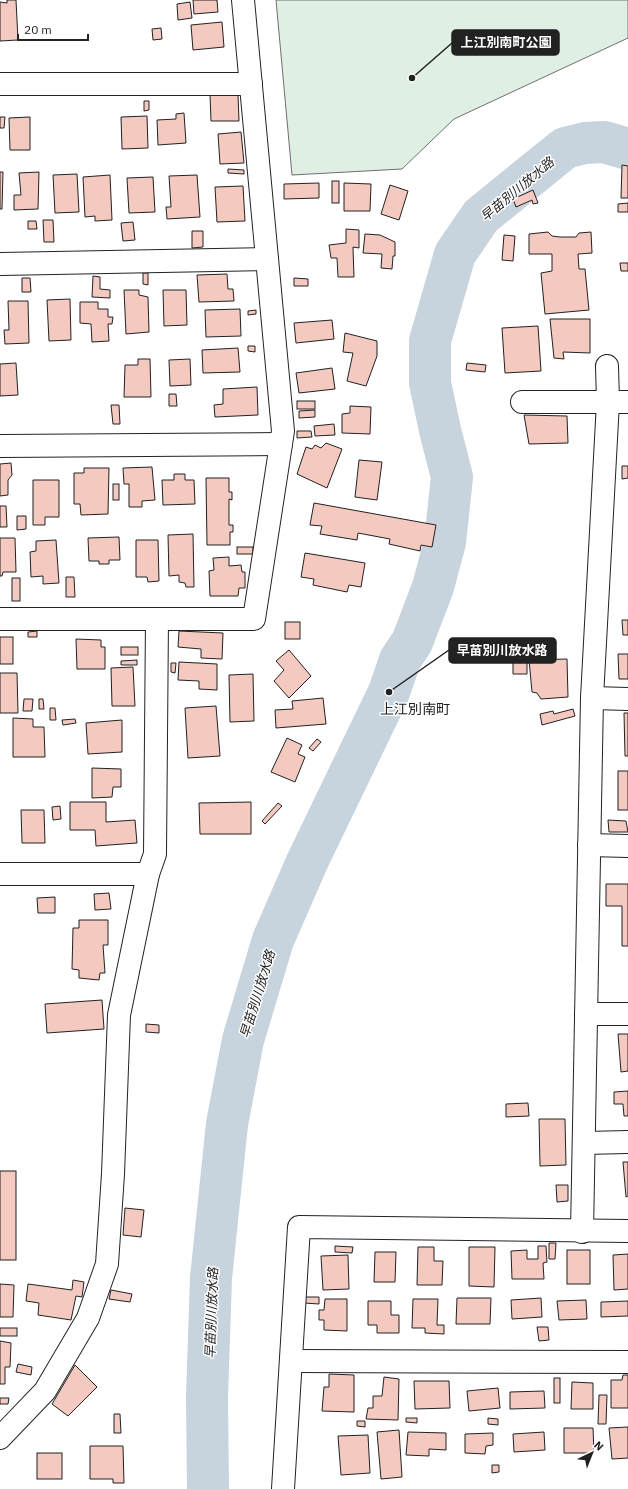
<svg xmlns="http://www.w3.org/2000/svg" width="628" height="1489" viewBox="0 0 628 1489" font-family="'IBM Plex Sans','Noto Sans JP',sans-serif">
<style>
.green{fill:#e0efe3;stroke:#6f6f6f}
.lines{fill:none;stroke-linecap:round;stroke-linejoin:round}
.river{stroke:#c7d3dd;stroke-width:42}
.building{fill:#f3c9c0;stroke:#222}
.minor-casing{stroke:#222;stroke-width:24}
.minor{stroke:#fff;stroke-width:22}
.labels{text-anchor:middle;stroke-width:3;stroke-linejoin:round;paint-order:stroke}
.water-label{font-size:13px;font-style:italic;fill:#222;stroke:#fff}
.quarter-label{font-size:14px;fill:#222;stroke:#fff}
.leader{fill:none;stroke:#222;stroke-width:1.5}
.callout-dot{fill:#222;stroke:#fff;stroke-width:1.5}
.callout{fill:#222;stroke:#222;stroke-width:1.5}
.callout-label{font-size:13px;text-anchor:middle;font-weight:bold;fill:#fff}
</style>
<rect width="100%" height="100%" fill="#fff"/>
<polygon class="green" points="276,0 628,0 628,38 454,119 402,169 292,175"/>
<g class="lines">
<polyline class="river" points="208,1489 207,1397 211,1278 227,1124 243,1040 273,940 307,862 389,692 400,660 412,642 433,587 445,542 452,477 440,430 430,383 430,341 455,254 481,216 565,148 585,143 604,142 628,149"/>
</g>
<g class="building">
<polygon points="7,0 16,0 18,40 0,41 0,2 7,3"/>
<polygon points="193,0 217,0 218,12 194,14"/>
<polygon points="190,2 192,18 178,20 177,4"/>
<polygon points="222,22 224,47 193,50 191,25"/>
<polygon points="161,28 162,39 153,40 152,29"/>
<polygon points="238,94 239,121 211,121 210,95"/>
<polygon points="144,101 149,101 149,110 144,111"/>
<polygon points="184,113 186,143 158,145 157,120 176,119 176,114"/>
<polygon points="147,116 148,148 122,149 121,117"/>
<polygon points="0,117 5,117 4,128 0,128"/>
<polygon points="30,117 30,150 10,150 9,118"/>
<polygon points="241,132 244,163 220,164 218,134"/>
<polygon points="622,165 628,166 628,198 621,198"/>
<polygon points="228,169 244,170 244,174 228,173"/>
<polygon points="0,172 3,172 2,209 0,209"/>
<polygon points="39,172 38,209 14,210 14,195 21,195 19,173"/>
<polygon points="77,174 79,212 55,213 53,175"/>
<polygon points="110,175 112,220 95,221 95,216 85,217 83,177"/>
<polygon points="197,175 200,217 167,219 166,207 171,207 169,176"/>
<polygon points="153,177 155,212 129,213 127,178"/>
<rect x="332" y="181" width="7" height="22"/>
<polygon points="319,183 319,198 284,199 284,184"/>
<polygon points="344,183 371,184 370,211 344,211"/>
<polygon points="390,185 408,191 399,220 381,214"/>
<polygon points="243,186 245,221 217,222 215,187"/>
<polygon points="533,190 538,203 533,204 532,200 516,207 513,199"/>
<polygon points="628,203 628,212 618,212 618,204"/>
<polygon points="43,220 53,220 54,242 44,242"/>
<polygon points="28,221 36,221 37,229 28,229"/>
<polygon points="133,222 135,240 123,241 121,223"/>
<polygon points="346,229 359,230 359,248 353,247 354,277 338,277 337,258 331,258 329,245 346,243"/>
<polygon points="192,231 203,231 203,247 192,248"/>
<polygon points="548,232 552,236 560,237 576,237 579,233 591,232 592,253 578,254 579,269 585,269 589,310 545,314 541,273 552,271 552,254 529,254 529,234"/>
<polygon points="365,234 380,235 395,242 395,256 393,256 392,269 381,268 382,254 363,253"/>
<polygon points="504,235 515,236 513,261 502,260"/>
<polygon points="620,263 628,263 628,271 621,271"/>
<polygon points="143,273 148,273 148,285 143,284"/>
<polygon points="227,274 228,289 233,289 234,301 199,302 197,275"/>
<polygon points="93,276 100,277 100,289 110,290 110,298 92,297"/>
<polygon points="22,278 30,278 31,292 22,292"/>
<polygon points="294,278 308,279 308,286 294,286"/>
<polygon points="124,290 139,290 139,295 148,297 149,332 126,334"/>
<polygon points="163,290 186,290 187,325 164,326"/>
<polygon points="70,299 71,340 49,341 47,300"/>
<polygon points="8,301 28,301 29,343 5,344 4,330 9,330"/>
<polygon points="80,302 98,302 98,309 108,309 108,317 113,317 112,324 108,324 109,341 92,342 91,324 80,323"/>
<polygon points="240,309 241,336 206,337 205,310"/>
<polygon points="256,310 256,314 248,315 248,311"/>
<polygon points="550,319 590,319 590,353 563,352 564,359 554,358"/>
<polygon points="332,320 334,339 296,343 294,323"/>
<polygon points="538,326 541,371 505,373 502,328"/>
<polygon points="345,333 377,341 377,356 366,386 347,381 353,353 343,352"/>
<polygon points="248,346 255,346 255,352 248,351"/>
<polygon points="238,348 240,372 203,373 202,350"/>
<polygon points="138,359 150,359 151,397 124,397 125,365 138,365"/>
<polygon points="190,359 191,385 170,386 169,360"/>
<polygon points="16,363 18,395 0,396 0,364"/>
<polygon points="467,363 486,365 485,372 466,370"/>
<polygon points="332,368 335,389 299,393 296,373"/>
<polygon points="257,387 258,415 215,417 214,405 223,404 223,389"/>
<polygon points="169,394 176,394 177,406 169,406"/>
<rect x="297" y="401" width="18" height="8"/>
<polygon points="111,405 119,405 120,424 113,424"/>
<polygon points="350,406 371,407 370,434 342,433 342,414 350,413"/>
<polygon points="315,410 315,417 299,418 299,411"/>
<polygon points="524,415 567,416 568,443 529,444"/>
<polygon points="334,424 335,435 315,436 314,426"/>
<polygon points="297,431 311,431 312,437 297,438"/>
<polygon points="326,443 342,449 327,488 297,474 306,447 312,449 315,445 321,448"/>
<polygon points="359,460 382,462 377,500 355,497"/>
<polygon points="11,463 12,475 8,480 8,495 0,496 0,464"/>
<polygon points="622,466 628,466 628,478 622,479"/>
<polygon points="152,467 155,500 142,501 142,507 129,507 129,484 124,484 123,468"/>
<polygon points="84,468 109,468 108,514 81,515 80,504 74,504 74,473 84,473"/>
<polygon points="174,474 185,474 185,480 194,480 195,504 163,505 162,480 174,480"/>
<polygon points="206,478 229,478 229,492 232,492 232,500 229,499 229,525 233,525 233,532 230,532 230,545 207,545"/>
<polygon points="33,480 59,480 59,517 45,517 45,525 33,525"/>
<rect x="113" y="484" width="6" height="16"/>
<polygon points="314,503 436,525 432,547 421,545 420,551 389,544 390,539 358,533 357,540 320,534 322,526 310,525"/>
<polygon points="0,506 6,506 7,527 0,527"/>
<polygon points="17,516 26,516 26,529 17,530"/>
<polygon points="193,534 194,587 186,587 185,583 179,582 179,575 169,576 168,535"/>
<polygon points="119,537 120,560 109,560 109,564 99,564 99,561 89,561 88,538"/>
<polygon points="0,538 15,538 16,572 3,572 2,576 0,576"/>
<polygon points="56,540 59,583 43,584 43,576 31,577 30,552 36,551 36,541"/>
<polygon points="136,540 158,540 159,581 148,582 147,577 136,577"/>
<rect x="237" y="547" width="16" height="7"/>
<polygon points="305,553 365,563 361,587 349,585 347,592 313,585 314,579 301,577"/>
<polygon points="229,557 229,566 241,565 242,572 245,572 245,588 239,588 238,596 210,596 209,571 214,570 213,558"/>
<polygon points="66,577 74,577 75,597 66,597"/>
<rect x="12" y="578" width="8" height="23"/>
<polygon points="622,620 628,620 628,635 623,635"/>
<rect x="285" y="622" width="15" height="17"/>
<polygon points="37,631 37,637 28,637 28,632"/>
<polygon points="179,631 223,633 222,659 201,658 201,649 178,647"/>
<rect x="0" y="637" width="13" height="27"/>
<polygon points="76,639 101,640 101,647 105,647 105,669 77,669"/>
<rect x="121" y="647" width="17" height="8"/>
<polygon points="289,650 311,676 289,698 274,681 284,670 276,661"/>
<polygon points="618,654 628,654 628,679 619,679"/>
<polygon points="527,655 527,674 513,674 513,657"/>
<polygon points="567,659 568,697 541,699 537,693 532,692 529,660"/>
<polygon points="137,660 137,665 121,665 121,661"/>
<polygon points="179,662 217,664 217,690 199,689 199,681 178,680"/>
<polygon points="171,663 176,663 175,673 171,672"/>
<polygon points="133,667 135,706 112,706 111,668"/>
<polygon points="0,673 17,673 18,713 0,713"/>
<polygon points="253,674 254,721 230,722 229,675"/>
<polygon points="323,698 326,724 276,728 275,710 293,709 292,701"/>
<polygon points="24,699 33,699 32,711 23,711"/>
<polygon points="39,699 43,699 44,709 39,709"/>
<polygon points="216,706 220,756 188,758 185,708"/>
<polygon points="50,708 55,708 56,720 50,720"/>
<polygon points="573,709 575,716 542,725 540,714 553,711 554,714"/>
<polygon points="624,713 628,713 628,756 625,756"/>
<polygon points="13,718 33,719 33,727 44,727 45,757 13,757"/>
<polygon points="75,719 76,723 63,725 62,720"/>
<polygon points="122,720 122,752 88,754 86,723"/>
<polygon points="287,738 302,745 298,754 305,757 295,782 271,772"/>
<polygon points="317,739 321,742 313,751 309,748"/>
<polygon points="92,768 121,769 121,787 113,787 112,797 92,798"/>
<rect x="618" y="771" width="10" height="39"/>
<polygon points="70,802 106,802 106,822 135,820 137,843 96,846 95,830 70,830"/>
<polygon points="251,802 251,834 200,834 199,803"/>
<polygon points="278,803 282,806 265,824 262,821"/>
<polygon points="60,806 61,819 53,820 52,807"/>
<polygon points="21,810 44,810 45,843 22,843"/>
<polygon points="608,820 626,821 628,832 609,832"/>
<polygon points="606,884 628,884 628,946 622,946 622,906 606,906"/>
<polygon points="109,893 111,909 95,910 94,894"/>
<polygon points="55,897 55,913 38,913 37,898"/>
<polygon points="79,920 108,920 108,945 103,945 105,973 100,973 99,980 79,978 79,970 72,969 73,928 79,928"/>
<polygon points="102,1000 104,1029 47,1033 45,1004"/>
<polygon points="146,1024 159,1025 159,1033 146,1032"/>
<polygon points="618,1034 628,1034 628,1071 621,1072"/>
<polygon points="628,1091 628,1116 624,1116 623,1104 614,1104 614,1092"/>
<polygon points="528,1103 529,1116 506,1117 506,1104"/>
<polygon points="539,1119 565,1119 566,1165 540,1166"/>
<polygon points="623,1162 628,1162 628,1196 626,1197"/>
<rect x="0" y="1171" width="16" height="89"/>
<polygon points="556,1185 568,1185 568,1201 557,1202"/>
<polygon points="125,1208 144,1210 141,1237 123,1235"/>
<polygon points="549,1243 556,1243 555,1259 549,1259"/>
<polygon points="335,1246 353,1247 352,1253 335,1252"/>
<polygon points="538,1246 546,1246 547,1262 543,1263 544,1279 512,1279 511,1251 527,1250 527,1259 538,1259"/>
<polygon points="418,1247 434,1247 434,1261 443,1261 442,1285 417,1285"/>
<polygon points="469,1247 495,1247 494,1287 469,1286"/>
<rect x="567" y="1250" width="23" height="34"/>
<polygon points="375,1252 396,1252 395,1282 374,1282"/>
<polygon points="628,1254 628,1289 614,1290 613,1255"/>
<polygon points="348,1255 349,1289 323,1290 321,1256"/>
<polygon points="73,1280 84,1282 82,1297 76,1296 71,1320 38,1315 39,1303 26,1301 28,1284 72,1290"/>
<polygon points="0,1284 14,1285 13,1317 0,1317"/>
<polygon points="111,1290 132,1294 130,1302 109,1299"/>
<polygon points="304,1297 319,1297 319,1304 304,1303"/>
<polygon points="457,1298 491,1298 490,1324 456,1324"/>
<polygon points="541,1298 542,1317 512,1319 511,1300"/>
<polygon points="325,1299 347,1299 347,1331 324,1330 324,1320 319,1320 319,1310 324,1310"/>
<polygon points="413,1299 438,1299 437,1325 444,1325 444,1334 425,1333 425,1328 412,1328"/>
<polygon points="586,1300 587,1319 559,1320 557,1301"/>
<polygon points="368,1301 391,1301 391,1315 399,1315 399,1333 377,1333 377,1325 368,1325"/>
<polygon points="628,1301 628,1316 601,1317 601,1302"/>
<polygon points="537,1327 548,1327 549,1340 539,1341"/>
<rect x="0" y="1328" width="17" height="8"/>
<polygon points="0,1341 11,1343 10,1367 5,1367 5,1384 0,1384"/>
<polygon points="18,1364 32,1367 31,1375 16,1372"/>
<polygon points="75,1365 97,1387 68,1416 52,1404"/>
<polygon points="329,1374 354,1375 354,1412 322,1411 324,1387 329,1387"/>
<polygon points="623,1375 628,1375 628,1408 611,1408 611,1380 622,1380"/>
<polygon points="384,1377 399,1379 398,1420 366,1419 368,1408 373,1408 373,1396 382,1396"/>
<rect x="554" y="1378" width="6" height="25"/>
<polygon points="414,1381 449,1381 450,1408 415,1409"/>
<polygon points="572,1382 593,1383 593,1409 571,1409"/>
<polygon points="498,1388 500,1408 469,1411 467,1391"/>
<polygon points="544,1391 545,1408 510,1409 510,1392"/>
<polygon points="599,1395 607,1395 606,1424 598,1424"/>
<polygon points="0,1398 9,1398 8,1404 0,1404"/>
<polygon points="114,1414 120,1414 121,1433 114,1433"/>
<polygon points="406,1418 417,1418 417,1423 406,1422"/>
<polygon points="488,1418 498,1419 498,1425 488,1424"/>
<polygon points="357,1421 365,1421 365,1427 357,1426"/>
<polygon points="628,1427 628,1458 612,1459 609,1428"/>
<polygon points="564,1428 593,1428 594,1453 564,1453"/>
<polygon points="399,1430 402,1477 381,1479 377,1432"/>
<polygon points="408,1432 446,1433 446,1450 429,1449 429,1456 406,1455"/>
<polygon points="544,1432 545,1450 514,1452 513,1434"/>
<polygon points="493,1433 493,1445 486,1446 485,1454 465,1453 465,1434"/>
<polygon points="368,1435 370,1473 341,1475 338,1436"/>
<polygon points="90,1446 123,1446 124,1483 113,1483 113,1479 90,1479"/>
<rect x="37" y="1453" width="25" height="26"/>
<polygon points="492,1465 499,1465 499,1472 492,1473"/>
</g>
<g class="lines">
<defs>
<g id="minor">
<polyline points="0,84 251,84"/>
<polyline points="0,264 267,259"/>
<polyline points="522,402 628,402"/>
<polyline points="0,446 281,444"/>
<polyline points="0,619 254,619 283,431 243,0"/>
<polyline points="592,698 628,699"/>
<polyline points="589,845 628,846"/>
<polyline points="0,874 148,874"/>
<polyline points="586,1014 628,1014"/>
<polyline points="584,1143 628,1142"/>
<polyline points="582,1232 592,698 608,402 607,366"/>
<polyline points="291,1361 628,1362"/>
<polyline points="0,1438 45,1391 88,1318 107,1264 113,1174 119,1015 148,874 155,854 157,619"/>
<polyline points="283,1489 299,1227 628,1231"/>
</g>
</defs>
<use href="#minor" class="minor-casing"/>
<use href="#minor" class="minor"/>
</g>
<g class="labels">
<g class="water-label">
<text transform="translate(517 189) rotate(-40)" y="5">早苗別川放水路</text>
<text transform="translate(257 994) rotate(-73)" y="5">早苗別川放水路</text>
<text transform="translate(211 1313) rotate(-88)" y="5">早苗別川放水路</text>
</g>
<g class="quarter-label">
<text x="415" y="714">上江別南町</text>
</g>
</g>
<path class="leader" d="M412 78L452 43M389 692L449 650"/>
<g class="callout-dot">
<circle cx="412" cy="78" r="4"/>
<circle cx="389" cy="692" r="4"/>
</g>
<g class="callout">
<rect x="452" y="30" width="107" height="25" rx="4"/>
<rect x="449" y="638" width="107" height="25" rx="4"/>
</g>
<g class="callout-label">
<text x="506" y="47">上江別南町公園</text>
<text x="502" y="655">早苗別川放水路</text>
</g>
<g transform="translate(592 1453) rotate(43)" stroke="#ffffff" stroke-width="3" paint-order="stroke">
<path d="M0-3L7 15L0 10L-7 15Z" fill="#222222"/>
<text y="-6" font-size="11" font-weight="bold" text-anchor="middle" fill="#222222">N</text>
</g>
<path d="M18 34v6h70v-6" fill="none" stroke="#222222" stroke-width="2"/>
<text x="24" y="34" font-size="12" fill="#222222" stroke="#ffffff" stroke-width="3" paint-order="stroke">20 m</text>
</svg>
